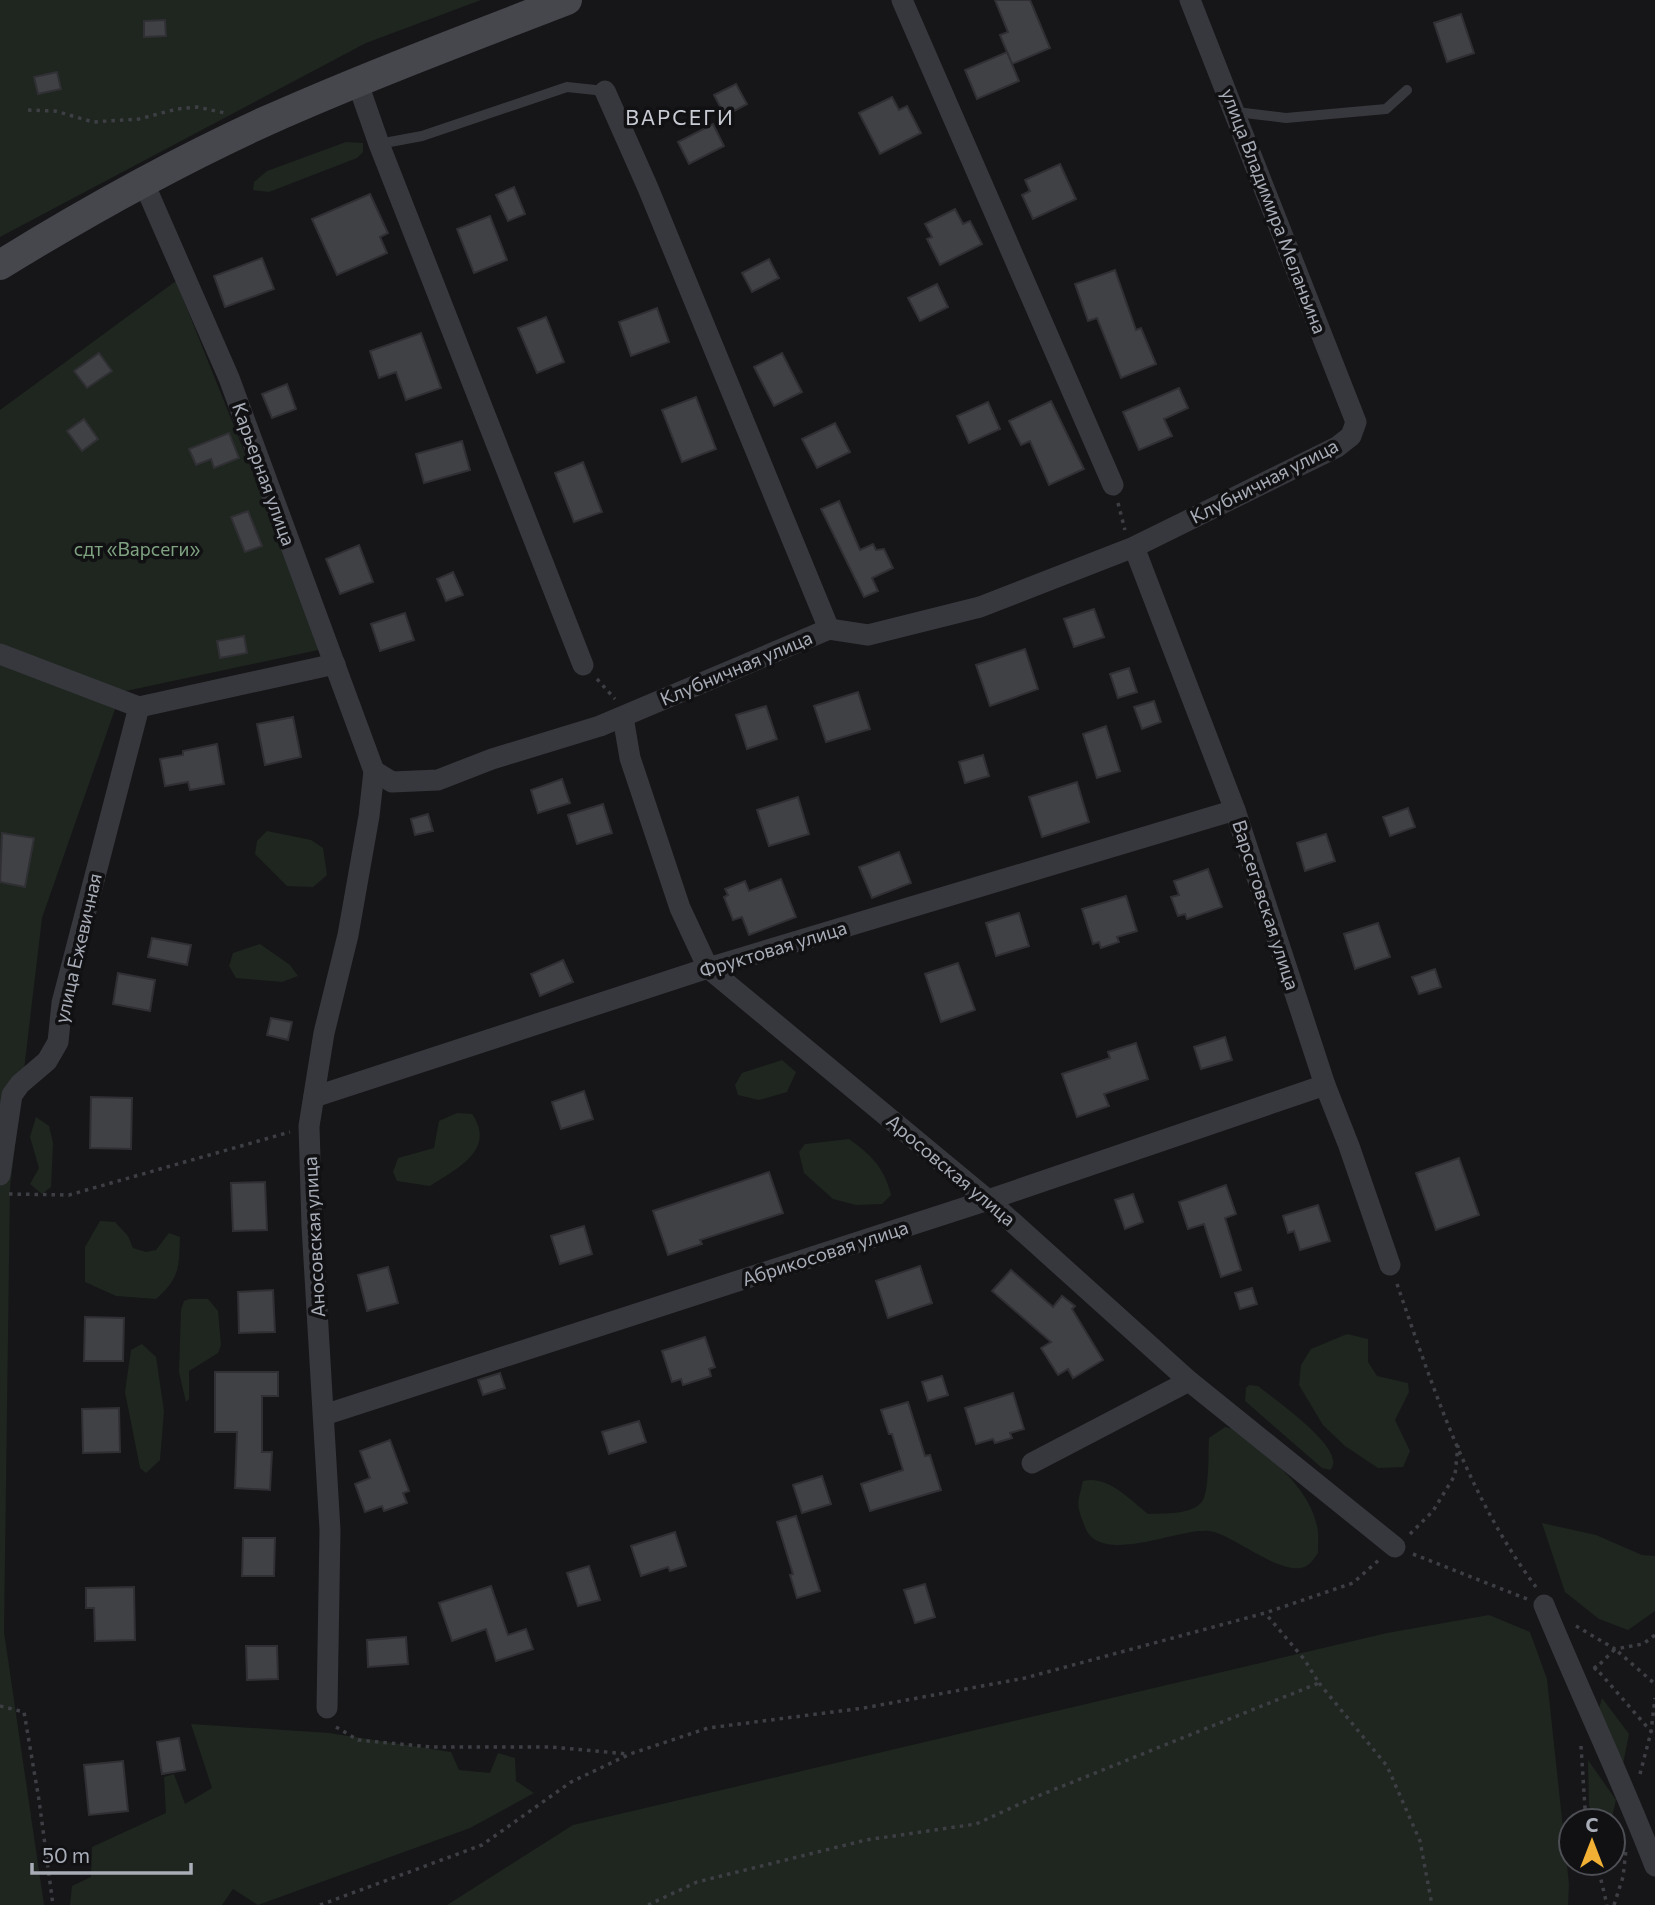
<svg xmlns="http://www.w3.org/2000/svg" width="1655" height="1905" viewBox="0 0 1655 1905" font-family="Commissioner,sans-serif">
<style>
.green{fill:#1e261f}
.building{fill:#404145;stroke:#303034;stroke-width:2}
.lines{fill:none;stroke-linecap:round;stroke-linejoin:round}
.path{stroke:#3d3f44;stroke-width:3.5;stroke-dasharray:3.5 5;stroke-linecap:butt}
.service{stroke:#37383d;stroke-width:10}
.minor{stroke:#37383d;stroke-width:21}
.secondary{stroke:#45474d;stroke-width:30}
.labels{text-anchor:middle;stroke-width:7;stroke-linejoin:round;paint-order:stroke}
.street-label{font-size:19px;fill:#a8adb8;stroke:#111113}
.park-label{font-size:19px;fill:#7fa381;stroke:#111113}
.neighbourhood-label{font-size:21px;letter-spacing:2px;fill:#c9ccd4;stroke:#111113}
</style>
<rect width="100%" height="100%" fill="#161618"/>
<g class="green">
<polygon points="0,0 481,0 366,43 0,237"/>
<polygon points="346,142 363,143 363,152 357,158 269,192 253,190 254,182 267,171"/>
<polygon points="176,281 323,649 121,692 42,918 10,1188 4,1632 44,1905 0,1905 0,410"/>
<polygon points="267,831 311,840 323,848 327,875 313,887 287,886 255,854 257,841"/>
<polygon points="260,944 290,965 298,976 282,982 236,978 229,966 233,953"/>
<polygon points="782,1060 796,1072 787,1092 759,1100 738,1095 735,1085 742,1073"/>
<path d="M457 1113 472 1114C497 1150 456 1169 430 1186L397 1181 393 1172 398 1158 434 1148 439 1121Z"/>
<polygon points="36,1117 49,1126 53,1143 51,1187 42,1194 30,1184 39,1168 30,1137"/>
<path d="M849 1139C871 1155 884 1167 891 1195L882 1204 856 1205 833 1199 804 1173 799 1152 805 1144Z"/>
<path d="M100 1221 115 1222 128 1236 133 1248 146 1252 156 1250 169 1233 180 1237C179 1267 180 1278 156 1299L116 1296 85 1282V1247Z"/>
<polygon points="189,1299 208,1299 218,1311 221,1345 218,1353 189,1371 189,1399 186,1402 179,1372 181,1310 184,1301"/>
<polygon points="1347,1334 1368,1339 1368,1362 1377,1376 1408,1383 1409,1392 1395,1420 1410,1451 1403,1467 1378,1468 1345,1446 1323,1425 1299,1385 1301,1365 1311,1349"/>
<polygon points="142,1344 156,1357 164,1411 160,1460 146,1473 140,1468 125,1392 131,1350"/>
<path d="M1249 1385 1258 1386C1274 1399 1350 1451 1330 1470L1322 1468 1245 1401 1246 1388Z"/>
<path d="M1225 1427 1233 1429C1265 1454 1308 1484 1317 1526 1319 1534 1318 1544 1318 1553 1315 1557 1312 1562 1308 1565 1287 1581 1234 1535 1210 1531 1180 1527 1100 1567 1085 1527 1076 1504 1077 1505 1083 1481 1108 1475 1130 1500 1148 1514 1164 1513 1189 1515 1201 1503 1210 1494 1208 1451 1209 1438Z"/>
<polygon points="1542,1523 1596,1535 1642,1555 1655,1556 1655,1611 1628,1630 1599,1619 1565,1592"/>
<polygon points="1489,1615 1530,1632 1547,1679 1569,1884 1568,1905 447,1905 573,1825 1387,1633"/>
<polygon points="1602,1698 1629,1734 1623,1764 1598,1712"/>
<polygon points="191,1724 329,1733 451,1752 459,1770 490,1773 498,1753 515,1758 516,1781 534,1793 470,1828 258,1905 233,1889 222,1905 70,1905 72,1886 91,1877 92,1847 166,1813 164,1777 174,1774 185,1804 212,1788"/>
<polygon points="1588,1760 1616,1800 1611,1821 1594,1821 1589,1805"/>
</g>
<g class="building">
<polygon points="995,0 1030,0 1050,48 1012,64 1000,35 1008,32"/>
<polygon points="1461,14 1474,53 1447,62 1434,23"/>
<polygon points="165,20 166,36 144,37 144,21"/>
<polygon points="1007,52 1019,81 977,99 965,70"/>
<polygon points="57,72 61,89 38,94 34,77"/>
<polygon points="736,84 747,104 725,116 714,95"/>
<polygon points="892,97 899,110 907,106 921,133 880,154 859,113"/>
<polygon points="713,124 724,146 689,164 678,142"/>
<polygon points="1060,164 1076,199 1033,219 1022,195 1030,191 1025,180"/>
<polygon points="514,187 525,214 508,221 496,195"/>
<polygon points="370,194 388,233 380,237 387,253 337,275 312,219"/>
<polygon points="955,209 963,224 970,221 982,244 940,265 927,239 932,237 925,224"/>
<polygon points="490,216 507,260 474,273 457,229"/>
<polygon points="262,258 274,289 225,307 214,276"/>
<polygon points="769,259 779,278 752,292 742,273"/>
<polygon points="1115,270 1136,330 1141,328 1156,364 1121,378 1097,318 1088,321 1075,284"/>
<polygon points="937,284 948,307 920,321 908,298"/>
<polygon points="657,308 669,342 631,356 619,322"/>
<polygon points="546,317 564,362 537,373 518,328"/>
<polygon points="421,333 441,388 406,400 396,372 379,378 370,351"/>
<polygon points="99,353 112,371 87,388 74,371"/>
<polygon points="782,353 802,392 774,406 754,367"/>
<polygon points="287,384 296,409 272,418 262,394"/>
<polygon points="1179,388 1188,408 1164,419 1172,436 1139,450 1123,412"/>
<polygon points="696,397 716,449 682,462 662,410"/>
<polygon points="1051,401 1084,469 1049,485 1030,441 1021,445 1009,421"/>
<polygon points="988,402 1000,429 969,443 957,416"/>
<polygon points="84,419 98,439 82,451 67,431"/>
<polygon points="835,423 850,452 817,468 802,439"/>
<polygon points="229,433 239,458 214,468 211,459 196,465 189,449"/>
<polygon points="462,441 470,470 424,483 416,454"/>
<polygon points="583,462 602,512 574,522 555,473"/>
<polygon points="839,501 860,550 873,544 876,550 884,549 893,568 872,578 878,591 864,597 821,509"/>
<polygon points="248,511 262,546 245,552 231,517"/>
<polygon points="359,545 373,582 340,594 326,559"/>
<polygon points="453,572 463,595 446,601 437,579"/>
<polygon points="1094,609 1104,637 1074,647 1064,619"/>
<polygon points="405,613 414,640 380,651 371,624"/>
<polygon points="244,636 247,653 220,658 217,641"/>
<polygon points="1025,649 1038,689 990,706 976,665"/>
<polygon points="1129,668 1137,692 1118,698 1110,674"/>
<polygon points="858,692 870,729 826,742 814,706"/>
<polygon points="1154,701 1161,722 1142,729 1134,707"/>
<polygon points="766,706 777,739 747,749 736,715"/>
<polygon points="293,717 301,757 265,765 257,724"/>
<polygon points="1106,726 1120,771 1097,778 1083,734"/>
<polygon points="217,744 224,784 190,790 188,782 165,786 160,759 183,755 183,751"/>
<polygon points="983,755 989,776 965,783 959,762"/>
<polygon points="562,779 570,803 538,813 531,790"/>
<polygon points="1077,782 1089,822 1042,837 1029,797"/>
<polygon points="798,797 809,834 769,846 757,810"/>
<polygon points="603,804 612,833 577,844 568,815"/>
<polygon points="1408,808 1415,827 1390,836 1383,817"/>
<polygon points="428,814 433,831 415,835 411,819"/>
<polygon points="2,833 34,838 25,887 0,882"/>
<polygon points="1326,834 1335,861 1305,871 1297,843"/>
<polygon points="899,852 911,883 872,898 859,867"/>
<polygon points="1208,869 1222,907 1187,919 1185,914 1178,916 1171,897 1179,895 1174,881"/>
<polygon points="781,879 796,917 749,935 742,917 733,920 724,897 728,895 725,889 745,881 749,891"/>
<polygon points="1126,896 1137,931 1117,937 1119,942 1101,948 1099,942 1093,944 1082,909"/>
<polygon points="1019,913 1029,946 996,956 986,923"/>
<polygon points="1378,923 1390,957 1355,969 1344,934"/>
<polygon points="152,938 191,945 187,965 148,957"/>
<polygon points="563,960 573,982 540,996 531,974"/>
<polygon points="958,963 975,1010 941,1022 925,974"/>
<polygon points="1435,969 1441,987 1419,994 1412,977"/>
<polygon points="118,973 155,980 150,1011 113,1004"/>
<polygon points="271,1018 292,1022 288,1040 267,1035"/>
<polygon points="1225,1037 1232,1060 1201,1069 1194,1047"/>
<polygon points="1136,1043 1148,1079 1104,1094 1109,1106 1077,1117 1062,1074 1110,1058 1108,1052"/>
<polygon points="584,1091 593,1119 561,1129 552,1102"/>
<polygon points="91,1097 132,1098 131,1149 90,1148"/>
<polygon points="1459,1158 1479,1215 1436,1230 1416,1173"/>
<polygon points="769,1172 783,1213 700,1240 702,1244 668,1255 653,1211"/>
<polygon points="265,1182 267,1230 233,1231 231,1183"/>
<polygon points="1226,1185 1236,1214 1225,1218 1241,1270 1221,1277 1204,1224 1188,1229 1179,1202"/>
<polygon points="1133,1194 1143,1222 1125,1229 1115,1200"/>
<polygon points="1318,1205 1330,1241 1300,1250 1294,1231 1288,1233 1283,1216"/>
<polygon points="584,1226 592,1254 560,1264 551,1236"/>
<polygon points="920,1266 932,1303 888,1318 876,1281"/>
<polygon points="388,1267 398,1303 367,1311 358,1275"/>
<polygon points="1011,1270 1053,1307 1062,1296 1075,1306 1072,1309 1103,1360 1073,1378 1068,1369 1058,1375 1041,1348 1051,1342 992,1291"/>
<polygon points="1252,1288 1257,1304 1240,1309 1235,1293"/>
<polygon points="273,1290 275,1332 239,1333 238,1292"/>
<polygon points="85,1317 124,1318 123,1361 84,1361"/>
<polygon points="705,1337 715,1367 709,1369 711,1376 683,1385 681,1379 672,1382 662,1351"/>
<polygon points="215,1372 278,1372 278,1396 262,1396 262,1452 272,1452 270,1490 235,1488 237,1432 215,1432"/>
<polygon points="500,1373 505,1388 483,1395 478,1380"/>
<polygon points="942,1376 948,1395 928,1401 922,1382"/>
<polygon points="1013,1393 1024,1429 1010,1433 1012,1438 995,1443 993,1439 976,1444 965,1408"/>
<polygon points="908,1402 925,1456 930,1455 941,1490 870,1511 861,1484 903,1470 892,1434 889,1434 881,1410"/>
<polygon points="119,1408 120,1452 83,1453 82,1409"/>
<polygon points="639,1421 646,1442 609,1454 602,1432"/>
<polygon points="390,1440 409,1491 403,1493 407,1503 384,1511 382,1506 365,1512 355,1484 370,1478 360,1451"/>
<polygon points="822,1476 831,1504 802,1513 793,1485"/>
<polygon points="796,1516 820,1591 797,1598 790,1575 793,1574 777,1522"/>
<polygon points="675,1532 686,1566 670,1571 668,1567 641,1576 631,1546"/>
<polygon points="243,1538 275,1538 274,1576 242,1576"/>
<polygon points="589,1566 600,1600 578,1606 567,1573"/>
<polygon points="925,1584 935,1617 915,1623 904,1590"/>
<polygon points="491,1586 508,1635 526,1629 533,1649 496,1661 486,1629 452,1641 439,1603"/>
<polygon points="134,1587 135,1640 95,1641 94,1608 86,1608 86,1588"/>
<polygon points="406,1637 408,1664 368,1667 367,1640"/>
<polygon points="246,1646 277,1646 278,1679 247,1680"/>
<polygon points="179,1738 185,1770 162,1774 157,1742"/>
<polygon points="123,1761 128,1811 89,1815 84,1765"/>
</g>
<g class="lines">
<g class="path">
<polyline points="28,110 55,111 93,122 139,119 177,109 197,107 225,113"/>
<polyline points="1118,503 1125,530"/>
<polyline points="597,679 615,699"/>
<polyline points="9,1194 69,1195 290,1132"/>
<path d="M1397 1284C1433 1388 1469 1498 1536 1587"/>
<polyline points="1410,1534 1433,1511 1455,1475 1458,1445"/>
<polyline points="1413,1554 1527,1599"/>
<polyline points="1576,1626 1615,1649 1643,1644 1655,1635"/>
<polyline points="1594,1666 1655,1736"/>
<polyline points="1594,1670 1615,1649 1655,1684"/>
<polyline points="1319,1683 1387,1766 1420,1841 1432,1905"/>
<polyline points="0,1706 24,1712 39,1800 53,1905"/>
<polyline points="336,1727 358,1740 431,1747 551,1747 628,1754"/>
<polyline points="1581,1746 1585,1808 1588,1821"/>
<polyline points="1640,1774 1651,1732 1655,1698"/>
<polyline points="1597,1863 1607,1905"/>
<polyline points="320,1905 482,1845 571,1782 630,1754 708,1728 864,1708 1025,1678 1265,1613 1353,1583 1380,1559"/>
<polyline points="648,1905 697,1882 866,1840 976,1824 1033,1798 1319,1683 1304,1659 1265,1613"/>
<polyline points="1614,1905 1623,1877 1626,1850"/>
</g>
<g class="service">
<polyline points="1236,112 1286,118 1386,109 1407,90"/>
<polyline points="379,144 422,136 567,87 605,91"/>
</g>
<g class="minor">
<polyline points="902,0 1113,485"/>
<polyline points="357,81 379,144 583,665"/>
<polyline points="605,91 648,188 829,629"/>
<polyline points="143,181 229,378 374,771 369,816 348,935 324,1033 309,1126 312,1226 330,1530 327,1708"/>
<polyline points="1134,547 1235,810 1325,1085 1349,1146 1390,1265"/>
<polyline points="0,654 139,707 335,664"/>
<polyline points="623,717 630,758 680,908 708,968 988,1200 1189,1381 1395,1547"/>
<polyline points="374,771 392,782 438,780 492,759 600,726 829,629 868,635 980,607 1134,547 1337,447 1351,436 1356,422 1190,0"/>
<polyline points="314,1097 708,968 1235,810"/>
<polyline points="0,1175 12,1095 20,1084 47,1061 58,1042 62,1003 139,707"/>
<polyline points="324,1415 988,1200 1325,1085"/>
<polyline points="1032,1463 1189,1381"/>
<path d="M1544 1605C1580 1693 1621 1778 1655 1866"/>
</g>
<path class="secondary" d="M0 265C86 212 174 163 266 121 365 77 466 39 567 0"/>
</g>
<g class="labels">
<g class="street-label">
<text transform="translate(1274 211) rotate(69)" y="7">улица Владимира Меланьина</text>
<text transform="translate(264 474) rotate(70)" y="7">Карьерная улица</text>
<text transform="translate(1264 481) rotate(-27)" y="7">Клубничная улица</text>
<text transform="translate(736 668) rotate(-23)" y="7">Клубничная улица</text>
<text transform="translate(1266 905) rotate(72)" y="7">Варсеговская улица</text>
<text transform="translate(78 948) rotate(-77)" y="7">улица Ежевичная</text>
<text transform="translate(773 949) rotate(-17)" y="7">Фруктовая улица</text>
<text transform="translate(951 1170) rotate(40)" y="7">Аросовская улица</text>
<text transform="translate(314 1237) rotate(-93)" y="7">Аносовская улица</text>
<text transform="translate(825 1253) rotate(-18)" y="7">Абрикосовая улица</text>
</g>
<g class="park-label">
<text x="137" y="556">сдт «Варсеги»</text>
</g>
<g class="neighbourhood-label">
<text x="680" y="125">ВАРСЕГИ</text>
</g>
</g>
<g transform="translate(1592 1842)"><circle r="33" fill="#111113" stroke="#4d4f55" stroke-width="2"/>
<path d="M0-5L12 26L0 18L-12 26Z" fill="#f2b134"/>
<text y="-10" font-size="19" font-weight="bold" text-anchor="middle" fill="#a8adb8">С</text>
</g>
<path d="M32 1863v10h159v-10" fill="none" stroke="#a8adb8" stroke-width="3.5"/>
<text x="42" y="1863" font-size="21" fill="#a8adb8" stroke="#111113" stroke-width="5" paint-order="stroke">50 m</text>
</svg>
